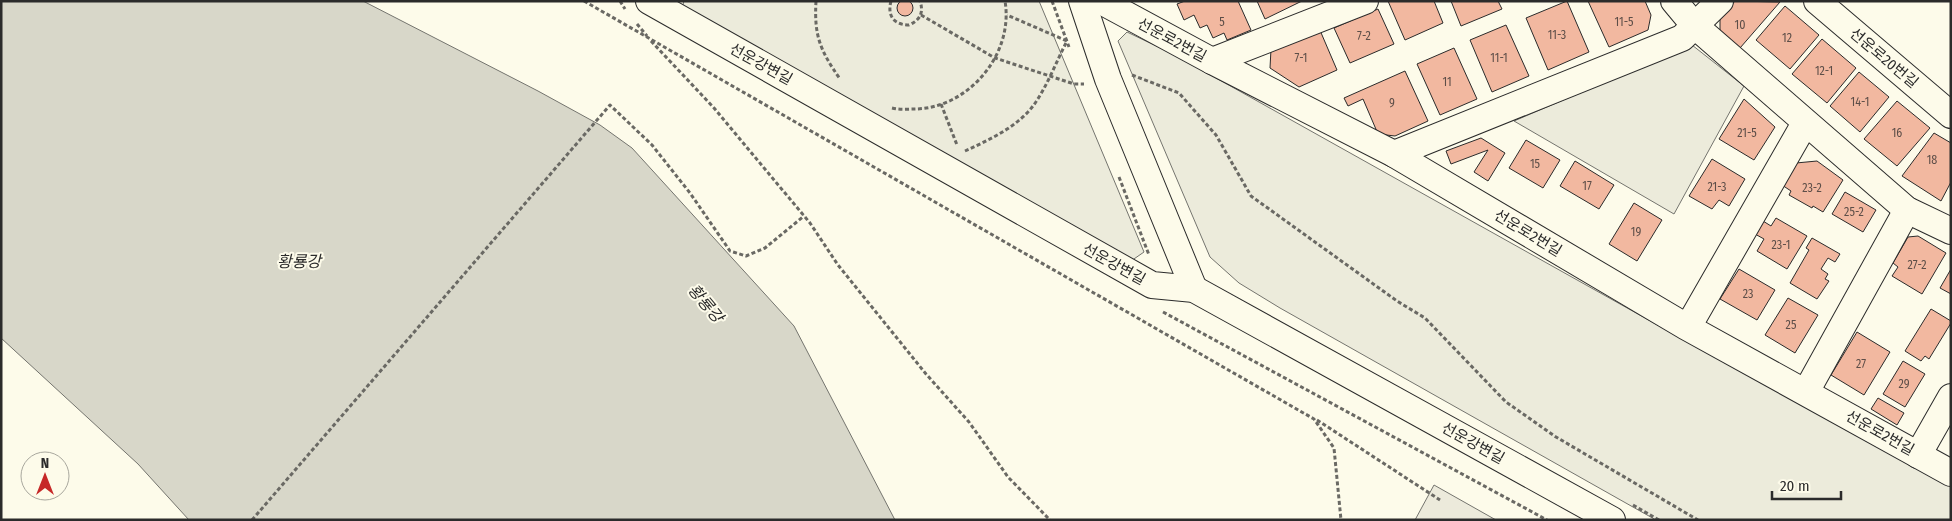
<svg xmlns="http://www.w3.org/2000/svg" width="1952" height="521" viewBox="0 0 1952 521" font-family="'Fira Sans Condensed','Noto Sans KR',sans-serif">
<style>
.green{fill:#ecebdb;stroke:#74746e}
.parking{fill:#eceadb;stroke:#74746e}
.water{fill:#d8d7c9;stroke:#74746e}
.building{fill:#f2b8a0;stroke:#2b2b2b}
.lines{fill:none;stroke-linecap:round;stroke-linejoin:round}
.minor-casing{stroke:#2b2b2b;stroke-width:28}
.path{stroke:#6a6964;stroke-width:3;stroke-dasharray:4 2.5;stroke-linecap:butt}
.minor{stroke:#fdfbea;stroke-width:26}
.labels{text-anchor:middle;stroke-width:4;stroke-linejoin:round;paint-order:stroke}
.number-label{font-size:12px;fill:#5d4e48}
.street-label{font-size:15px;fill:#2b2b2b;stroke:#fdfbea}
.water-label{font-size:16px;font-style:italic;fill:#2b2b2b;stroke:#fdfbea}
</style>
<rect width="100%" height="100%" fill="#fdfbea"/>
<g class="green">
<polygon points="684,1 1039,1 1144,252 1131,261 682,8"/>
<polygon points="1127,32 1175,55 1654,323 1951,484 1951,520 1656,520 1280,308 1239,283 1210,257 1118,41"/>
<polygon points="1692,45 1744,86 1674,214 1514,121"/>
</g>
<polygon class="parking" points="1434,485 1496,520 1415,520"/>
<polygon class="water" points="1,1 363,1 538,91 600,125 632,148 794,326 895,520 189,520 138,464 1,338"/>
<g class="building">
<circle cx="905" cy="8" r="8"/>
<polygon points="1185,1 1238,1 1251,30 1227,40 1224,33 1213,38 1207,25 1200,28 1194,15 1184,20 1177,4"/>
<polygon points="1257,1 1302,1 1265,19"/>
<polygon points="1388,1 1434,1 1443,23 1405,40"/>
<polygon points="1451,1 1498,1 1502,9 1461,26"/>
<polygon points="1567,1 1589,52 1548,70 1526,18"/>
<polygon points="1588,1 1645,1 1651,15 1648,30 1609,47"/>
<polygon points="1735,1 1780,2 1740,48 1720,31 1720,18"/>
<polygon points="1785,6 1819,35 1790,69 1756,40"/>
<polygon points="1378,9 1394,44 1350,63 1334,28"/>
<polygon points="1506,25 1529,76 1492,92 1470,40"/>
<polygon points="1319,28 1337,70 1299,87 1270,68 1271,49"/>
<polygon points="1822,39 1856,68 1827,103 1792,74"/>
<polygon points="1454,48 1477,99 1440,115 1417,64"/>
<polygon points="1405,71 1428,121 1395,136 1378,134 1363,99 1348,106 1344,98"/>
<polygon points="1859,72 1889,97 1860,132 1830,106"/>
<polygon points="1744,99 1775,127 1754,160 1719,139"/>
<polygon points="1897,101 1930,128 1897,166 1864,139"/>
<polygon points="1934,133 1951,143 1951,182 1941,201 1902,176"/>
<polygon points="1481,138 1505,153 1488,181 1474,172 1488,150 1451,164 1446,151"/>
<polygon points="1526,140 1560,160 1543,188 1509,168"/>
<polygon points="1712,159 1745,179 1729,206 1719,200 1712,209 1689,196"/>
<polygon points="1575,161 1614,185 1599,209 1560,186"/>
<polygon points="1817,161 1843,180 1823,212 1813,206 1812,208 1789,195 1791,191 1782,185 1796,163"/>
<polygon points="1845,192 1876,210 1863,232 1832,214"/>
<polygon points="1634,203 1662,220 1637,261 1609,244"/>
<polygon points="1776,218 1807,236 1787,269 1757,251 1764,239 1755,234 1763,221 1771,226"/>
<polygon points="1918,236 1946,253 1922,294 1892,276 1898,267 1893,263 1908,237"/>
<polygon points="1812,238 1840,254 1835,262 1828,258 1821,269 1828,274 1825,279 1829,281 1817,299 1790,283 1809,250 1806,248"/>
<polygon points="1739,269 1775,290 1757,320 1720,299"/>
<polygon points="1951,269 1951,294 1940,288"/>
<polygon points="1788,298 1818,315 1795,353 1765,335"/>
<polygon points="1931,309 1951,321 1951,323 1929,359 1925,356 1921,361 1905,351"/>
<polygon points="1857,332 1890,352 1864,395 1831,375"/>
<polygon points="1903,361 1925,374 1905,407 1883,394"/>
<polygon points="1878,398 1904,413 1897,425 1871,409"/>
</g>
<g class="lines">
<defs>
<g id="minor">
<polyline points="649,1 1152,285 1194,289 1612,520"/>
<polyline points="1082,1 1108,79 1194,289"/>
<polyline points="1101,1 1212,61 1394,154 1685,326 1951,473"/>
<polyline points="1674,1 1694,25 1907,210 1951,231"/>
<polyline points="1817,1 1951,115"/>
<polyline points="1212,61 1365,1"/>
<polyline points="1394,154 1682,38 1720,1"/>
<polyline points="1688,327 1805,123"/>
<polyline points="1806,392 1907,210"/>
<polyline points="1918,455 1951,397"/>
</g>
</defs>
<use href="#minor" class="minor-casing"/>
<g class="path">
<polyline points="584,1 1314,419 1334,448 1341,520"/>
<polyline points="620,1 625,9"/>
<path d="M816 1C814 36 820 50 840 79"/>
<path d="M891 1C887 16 894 25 909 25 920 20 924 13 920 1"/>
<polyline points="1052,1 1069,47"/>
<polyline points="921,15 995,58 1074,84 1084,84"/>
<polyline points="637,24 647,36"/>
<polyline points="651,41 714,108 810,223 838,265 926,374 969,422 1008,477 1050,520"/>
<polyline points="1132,75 1179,93 1216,135 1251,196 1397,301 1425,318 1506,402 1556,437 1698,520"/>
<polyline points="941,104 957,145"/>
<path d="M892 108C900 110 908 109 915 109 969 108 1014 54 1005 1"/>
<path d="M965 151C989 140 1017 127 1033 106 1047 87 1056 62 1067 41L1007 15"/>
<polyline points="1119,177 1149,255"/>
<polyline points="1163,312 1547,520"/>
<polyline points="1317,420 1440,500"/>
<polyline points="1633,505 1659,520"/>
<polyline points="252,520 610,105 652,145 690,193 730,251 746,256 765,248 804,216"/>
</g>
<use href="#minor" class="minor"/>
</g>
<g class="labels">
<g class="number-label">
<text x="1222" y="26">5</text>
<text x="1624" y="26">11-5</text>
<text x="1740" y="29">10</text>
<text x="1557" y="39">11-3</text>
<text x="1364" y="40">7-2</text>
<text x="1787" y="42">12</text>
<text x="1301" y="62">7-1</text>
<text x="1499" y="62">11-1</text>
<text x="1824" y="75">12-1</text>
<text x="1447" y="86">11</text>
<text x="1860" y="106">14-1</text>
<text x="1392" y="107">9</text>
<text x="1747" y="137">21-5</text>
<text x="1897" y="137">16</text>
<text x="1932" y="164">18</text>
<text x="1535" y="168">15</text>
<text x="1587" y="190">17</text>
<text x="1717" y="191">21-3</text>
<text x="1812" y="192">23-2</text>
<text x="1854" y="216">25-2</text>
<text x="1636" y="236">19</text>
<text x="1781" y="249">23-1</text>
<text x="1917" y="269">27-2</text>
<text x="1748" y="298">23</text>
<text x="1791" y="329">25</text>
<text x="1861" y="368">27</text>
<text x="1904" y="388">29</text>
</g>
<g class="street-label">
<text transform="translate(1172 40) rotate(28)" y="5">선운로2번길</text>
<text transform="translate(1884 58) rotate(40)" y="5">선운로20번길</text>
<text transform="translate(761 64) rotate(29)" y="5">선운강변길</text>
<text transform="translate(1528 233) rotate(31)" y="5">선운로2번길</text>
<text transform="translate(1114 264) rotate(29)" y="5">선운강변길</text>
<text transform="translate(1880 433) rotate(29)" y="5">선운로2번길</text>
<text transform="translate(1473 443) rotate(29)" y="5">선운강변길</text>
</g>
<g class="water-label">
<text x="299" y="267">황룡강</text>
<text transform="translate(706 303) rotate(50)" y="6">황룡강</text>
</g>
</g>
<rect width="1952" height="521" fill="none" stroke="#2b2b2b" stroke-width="5"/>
<g transform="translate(45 476)"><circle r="24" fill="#fdfbea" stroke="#a9a89e"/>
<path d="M0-4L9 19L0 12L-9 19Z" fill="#c62828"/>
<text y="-8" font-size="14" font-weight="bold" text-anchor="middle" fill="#2b2b2b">N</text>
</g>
<path d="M1772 491v8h69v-8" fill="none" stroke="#2b2b2b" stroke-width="2.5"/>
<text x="1780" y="491" font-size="15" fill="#2b2b2b" stroke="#fdfbea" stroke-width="4" paint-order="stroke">20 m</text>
</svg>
